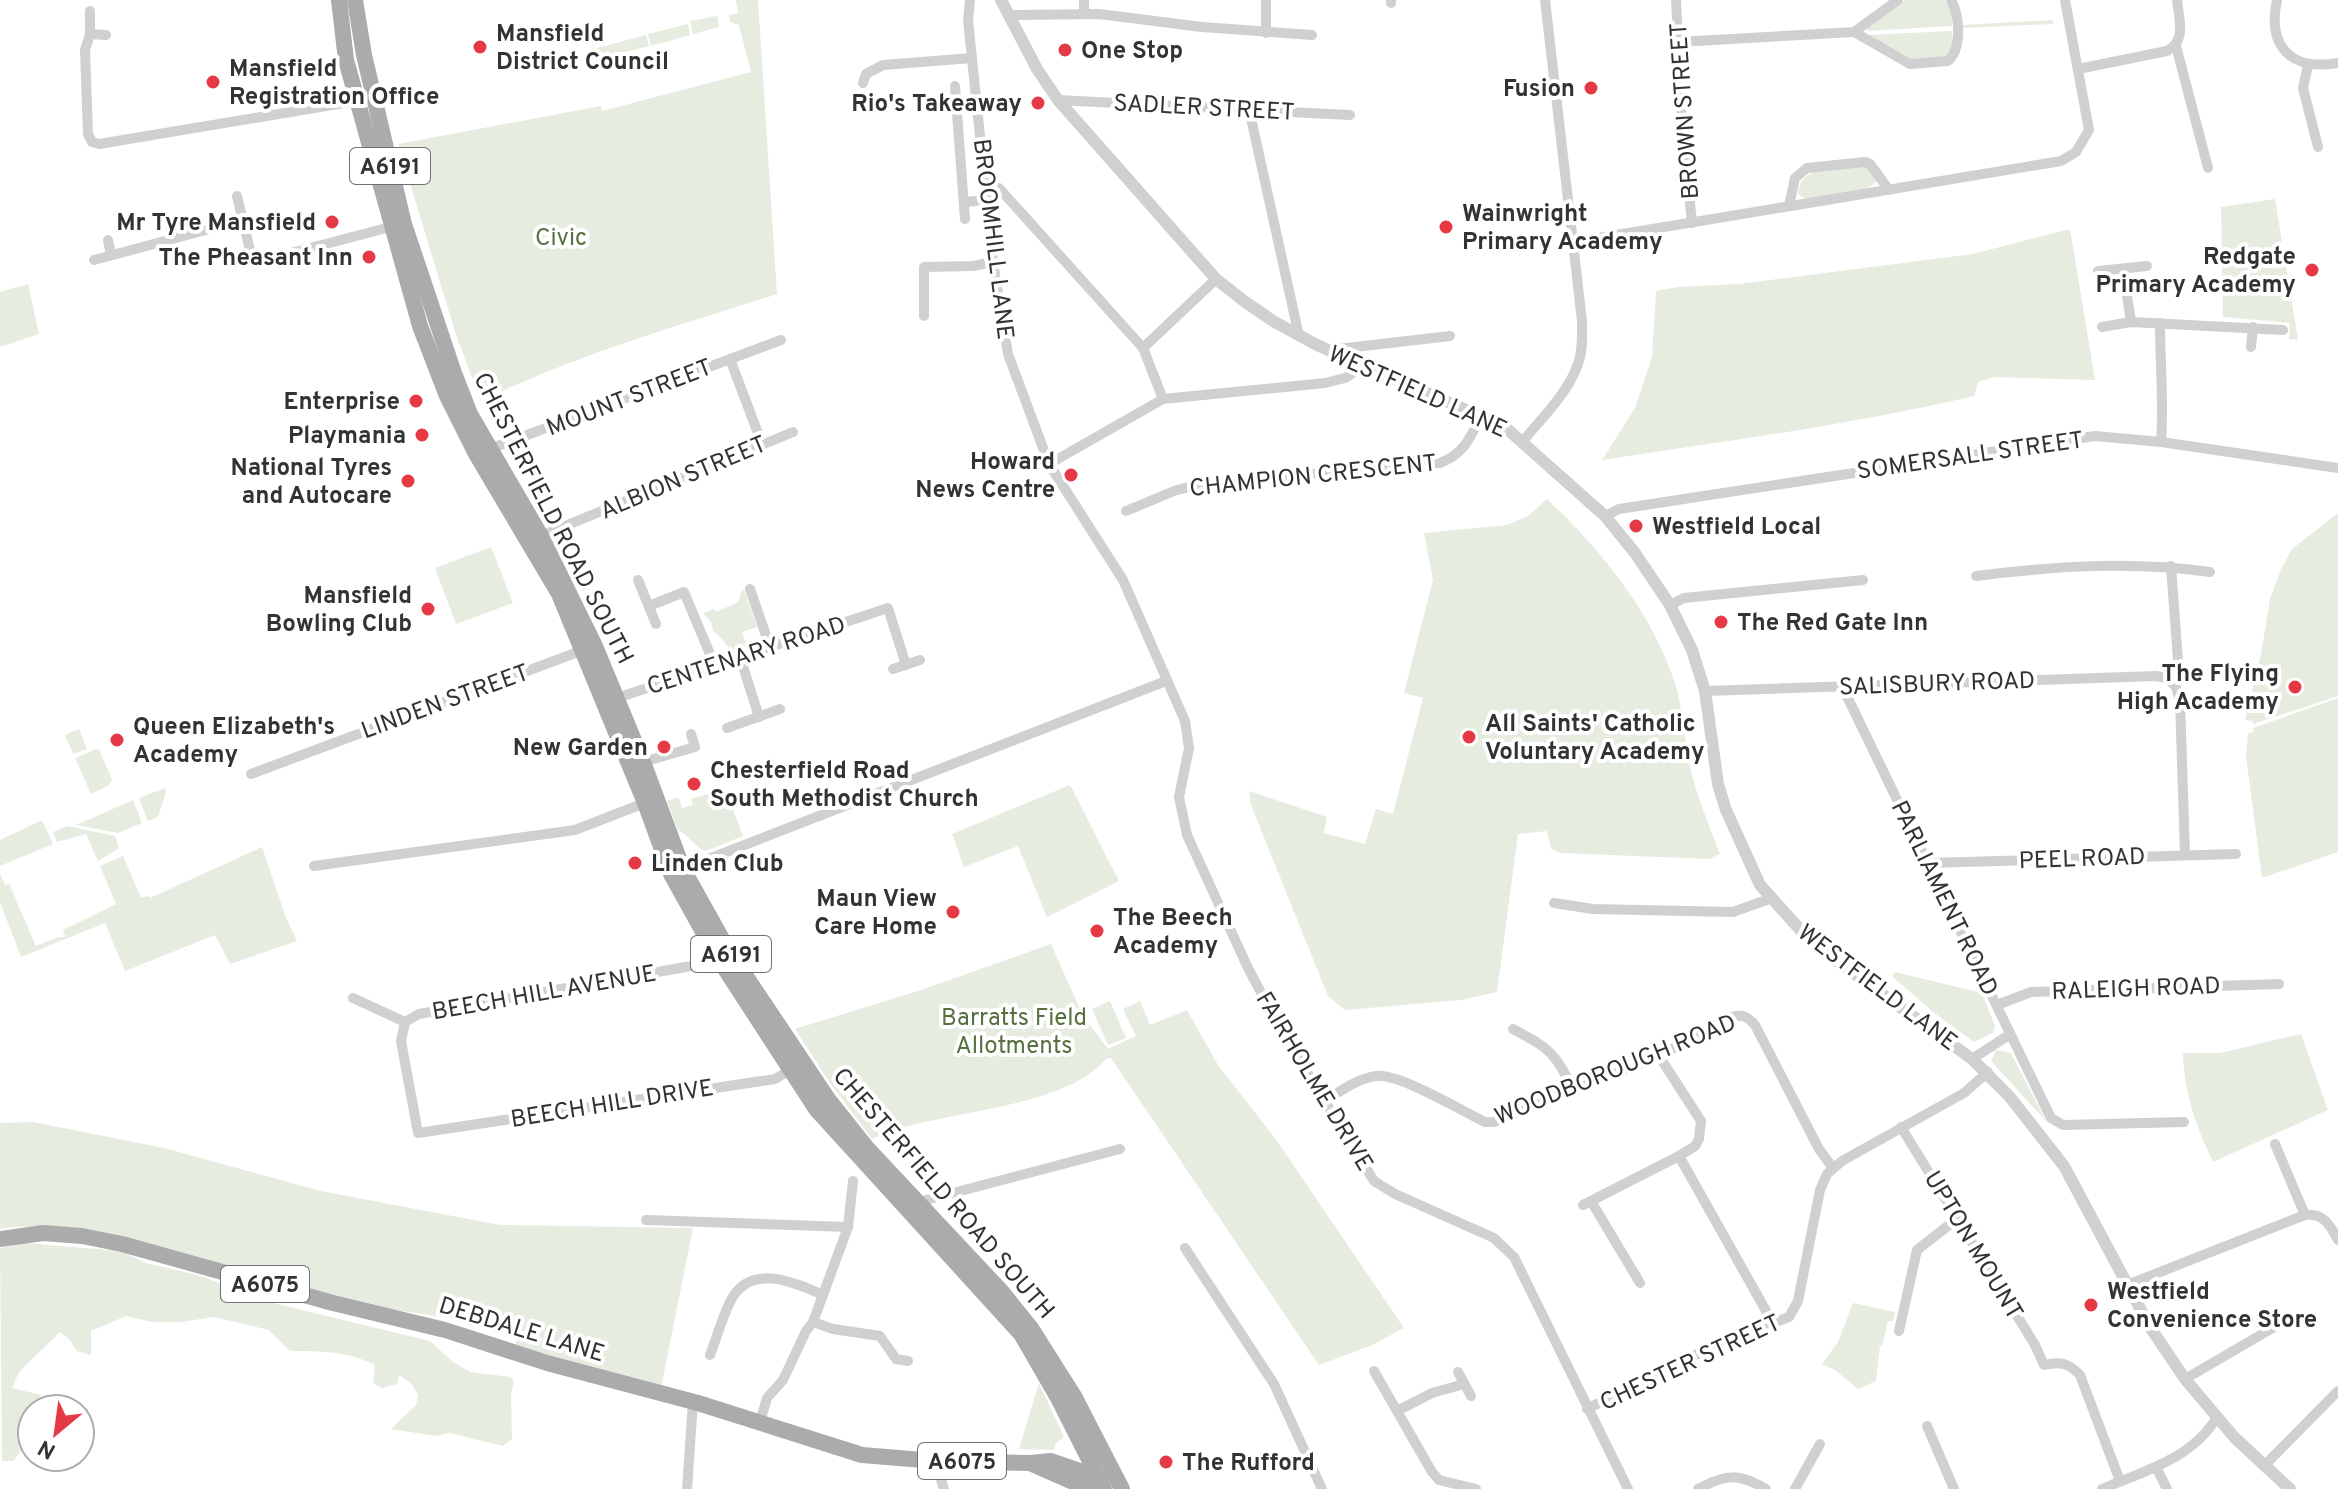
<svg xmlns="http://www.w3.org/2000/svg" width="2338" height="1489" viewBox="0 0 2338 1489" font-family="Overpass,sans-serif">
<style>
.green{fill:#e6ecdf}
.lines{fill:none;stroke-linecap:round;stroke-linejoin:round}
.minor{stroke:#d0d0d0;stroke-width:10}
.tertiary{stroke:#d0d0d0;stroke-width:12}
.primary{stroke:#ababab;stroke-width:16}
.poi-dot{fill:#e63946;stroke:#fff;stroke-width:3}
.labels{text-anchor:middle;stroke-width:8;stroke-linejoin:round;paint-order:stroke}
.shield{fill:#fff;stroke:#707070;stroke-width:2}
.shield-label{font-size:22px;font-weight:bold;fill:#333}
.poi-label{font-size:24px;font-weight:bold;fill:#333;stroke:#fff;text-anchor:start}
.street-label{font-size:24px;fill:#333;stroke:#fff}
.park-label{font-size:24px;fill:#56703f;stroke:#fff}
</style>
<rect width="100%" height="100%" fill="#fff"/>
<g class="green">
<path d="M736 0H758L777 294C677 326 575 355 481 401L457 338 398 144 601 106 602 111 751 72 739 25 730 22 729 15 738 13Z"/>
<polygon points="1905,0 1945,0 1952,12 1952,26 1867,31 1870,23"/>
<polygon points="717,16 719,27 693,34 690,21"/>
<polygon points="2053,20 2053,24 1962,28 1962,25"/>
<polygon points="688,24 690,35 651,46 648,34"/>
<polygon points="1952,31 1953,45 1947,57 1913,60 1868,35"/>
<polygon points="646,35 649,46 593,60 590,50"/>
<path d="M1850 165 1869 168 1876 180 1875 183 1867 188 1806 199 1798 194C1799 168 1830 168 1850 165Z"/>
<polygon points="2275,199 2298,340 2289,339 2290,323 2223,317 2221,207"/>
<path d="M2070 229 2095 380 1994 377 1978 382 1974 396C1851 425 1726 441 1602 460L1635 408 1652 357 1656 291 1678 287 1738 284 1973 254Z"/>
<polygon points="28,284 39,334 0,347 0,292"/>
<path d="M1547 499C1601 550 1651 611 1675 683 1683 710 1684 740 1690 767 1697 797 1709 825 1720 854L1709 859 1560 853 1551 849 1547 831 1518 834 1497 992 1461 1000 1345 1010 1328 996 1251 805 1249 791 1327 817 1324 833 1365 844 1376 809 1393 814 1423 698 1404 693 1433 580 1424 533 1507 525 1528 516Z"/>
<polygon points="2338,513 2338,696 2253,724 2253,721 2245,720 2261,654 2270,599 2281,569 2292,549"/>
<polygon points="491,547 513,603 456,624 435,568"/>
<path d="M744 590 757 627 742 632 747 646 732 651C725 644 721 636 713 631L711 622 703 613 714 609 716 612 738 602 742 591Z"/>
<polygon points="2338,698 2338,852 2262,878 2246,756 2248,733 2253,732 2253,728"/>
<polygon points="79,729 87,749 73,754 65,735"/>
<polygon points="96,749 100,751 112,780 108,786 91,794 75,758"/>
<polygon points="1070,785 1119,881 1047,917 1018,846 964,867 952,834"/>
<polygon points="165,788 166,792 158,817 148,821 139,798"/>
<polygon points="725,789 743,836 706,851 702,850 677,828 667,801 678,797 682,808 693,805 691,799"/>
<polygon points="133,800 142,823 118,833 76,825"/>
<polygon points="42,820 53,844 0,866 0,840"/>
<polygon points="68,826 115,836 119,848 98,861 86,834 57,842 53,832"/>
<polygon points="262,847 286,918 297,941 230,964 215,935 125,971 105,923 21,957 0,902 0,874 5,885 9,884 36,946 58,937 65,937 63,930 116,904 100,866 123,856 141,898 148,896 150,898"/>
<path d="M1051 944 1083 1016 1108 1049 1136 1036 1123 1009 1140 1001 1150 1025 1187 1010 1218 1065 1277 1141 1404 1328 1370 1346 1319 1365 1111 1058H1107C1060 1113 938 1108 872 1139L830 1083 795 1029 924 989Z"/>
<polygon points="1895,972 1982,993 1995,1026 1993,1033 1974,1042 1933,1012 1892,976"/>
<polygon points="1110,1001 1126,1038 1108,1045 1092,1009"/>
<path d="M2301 1034 2328 1110 2213 1162C2196 1126 2184 1093 2183 1053H2220Z"/>
<polygon points="1996,1050 2011,1053 2046,1121 1991,1061"/>
<path d="M33 1122 164 1148 321 1191 500 1225 693 1228 661 1388 515 1346 519 1331C475 1318 427 1317 381 1307 308 1292 235 1270 162 1252 109 1238 55 1220 0 1229V1123Z"/>
<path d="M27 1243 120 1251 146 1263 198 1275 269 1302 430 1341 454 1363 471 1372 510 1377 514 1381 511 1395 512 1439 503 1446 450 1433 436 1436 391 1429 416 1405 418 1395 412 1384 399 1375 397 1384 382 1388 373 1383 375 1365C348 1351 320 1351 290 1351L269 1330 214 1317 181 1322H152L126 1316 91 1331V1355L77 1351 70 1340 60 1332 19 1372 12 1388 41 1395 21 1432 28 1443 13 1461H2L0 1248Z"/>
<polygon points="1853,1303 1895,1312 1893,1321 1888,1321 1882,1346 1880,1346 1876,1381 1858,1389 1835,1370 1822,1364 1838,1342"/>
<polygon points="1039,1383 1064,1437 1056,1443 1054,1450 1019,1449"/>
</g>
<g class="lines">
<g class="minor">
<polyline points="970,0 968,20 993,262 1008,354 1049,464 1123,580 1185,721 1189,748 1179,797 1187,835 1248,968 1282,1032 1374,1181 1395,1194 1494,1238 1514,1257 1628,1489"/>
<polyline points="1084,0 1084,14"/>
<polyline points="1266,0 1266,33"/>
<polyline points="1676,0 1682,123 1692,223"/>
<path d="M2277 0C2267 47 2291 71 2338 63"/>
<polyline points="1391,3 1391,0"/>
<polyline points="90,11 90,34"/>
<polyline points="1008,15 1099,14 1202,27 1312,35"/>
<path d="M1854 32 1910 64 1948 61C1962 49 1960 16 1951 0"/>
<polyline points="106,35 90,34 85,50 88,134 92,142 99,144 374,98"/>
<polyline points="1678,42 1854,32 1898,0"/>
<polyline points="2176,46 2208,168"/>
<polyline points="2308,65 2303,88 2318,147"/>
<path d="M2078 69 2167 51C2187 40 2179 20 2177 0"/>
<polyline points="863,83 866,74 883,65 972,58"/>
<polyline points="955,86 965,219"/>
<polyline points="1058,100 1350,115"/>
<polyline points="1249,109 1299,336"/>
<polyline points="986,185 999,188 1007,197 1143,348 1163,399"/>
<polyline points="237,196 253,263 398,225"/>
<polyline points="964,202 987,200"/>
<polyline points="1789,206 1795,178 1807,168 1865,162 1870,164 1889,190"/>
<polyline points="108,240 111,255"/>
<polyline points="1574,242 2061,161 2076,152 2089,130 2065,0"/>
<polyline points="94,260 243,220"/>
<polyline points="2123,270 2131,322"/>
<polyline points="2098,271 2147,266"/>
<polyline points="924,316 924,267 973,266 993,262"/>
<path d="M2160 323C2160 363 2164 403 2161 442"/>
<polyline points="2102,327 2131,322 2283,330"/>
<polyline points="2251,347 2253,327"/>
<polyline points="1143,348 1216,279"/>
<polyline points="1329,350 1450,336"/>
<polyline points="730,359 762,444"/>
<path d="M1523 441C1542 418 1568 393 1578 364 1583 351 1582 335 1582 321L1545 0"/>
<polyline points="487,450 781,340"/>
<polyline points="1049,464 1163,399 1325,383 1345,378 1363,367"/>
<path d="M1126 511 1174 491 1203 483 1440 463C1464 454 1470 438 1481 416"/>
<polyline points="1605,516 1619,509 2095,436 2161,442 2338,468"/>
<polyline points="536,538 793,432"/>
<path d="M1976 576C2054 566 2132 561 2210 572"/>
<polyline points="638,580 656,624"/>
<polyline points="750,589 770,647"/>
<polyline points="1670,605 1684,598 1863,580"/>
<polyline points="649,606 684,592 715,666"/>
<polyline points="740,657 759,717"/>
<polyline points="893,669 920,660"/>
<polyline points="2168,679 2176,687 2180,701 2185,854"/>
<polyline points="2168,679 2178,661 2171,566"/>
<polyline points="1842,686 2051,1118 2063,1125 2184,1122"/>
<polyline points="1705,691 2157,676 2168,679"/>
<polyline points="614,699 888,608 906,665"/>
<polyline points="727,728 780,709"/>
<polyline points="643,762 695,747 691,734"/>
<polyline points="251,774 586,649"/>
<polyline points="1928,863 2236,854"/>
<polyline points="314,866 575,830 647,802"/>
<polyline points="680,870 1166,681"/>
<polyline points="1554,903 1593,909 1733,912 1772,898"/>
<polyline points="353,998 405,1022"/>
<polyline points="1997,1005 2031,992 2279,984"/>
<polyline points="405,1022 401,1041 418,1133 775,1079 795,1067"/>
<polyline points="405,1022 419,1014 697,965 719,954"/>
<path d="M1513 1029C1552 1050 1554 1052 1574 1091"/>
<polyline points="1972,1059 2009,1035"/>
<path d="M1325 1101C1341 1091 1356 1079 1376 1076 1399 1073 1462 1111 1485 1122H1494L1659 1056 1731 1017C1742 1014 1747 1016 1755 1025L1819 1149 1833 1168"/>
<path d="M1901 1127 2035 1345 2044 1365C2061 1361 2068 1363 2080 1375L2120 1481"/>
<path d="M2275 1144 2305 1215C2324 1213 2330 1225 2338 1240"/>
<polyline points="1679,1156 1774,1325"/>
<polyline points="1591,1201 1640,1283"/>
<polyline points="1583,1205 1679,1156 1695,1146 1699,1139 1701,1121 1659,1056"/>
<polyline points="918,1208 926,1200 1120,1149"/>
<polyline points="646,1220 848,1227"/>
<polyline points="1185,1248 1274,1384 1322,1489"/>
<polyline points="2127,1285 2305,1215"/>
<polyline points="813,1322 833,1329 880,1336 896,1359 908,1361"/>
<polyline points="1899,1331 1917,1250 1958,1218"/>
<path d="M710 1355C717 1337 722 1318 730 1302 749 1262 794 1282 823 1295"/>
<polyline points="1374,1371 1432,1472 1439,1480 1476,1489"/>
<polyline points="1458,1372 1471,1396"/>
<polyline points="2185,1379 2276,1326"/>
<polyline points="1587,1409 1683,1360 1789,1317 1798,1301 1820,1190 1827,1174 1842,1161 1964,1093 1988,1072"/>
<polyline points="1397,1411 1432,1393 1464,1384"/>
<polyline points="760,1422 767,1398 783,1380 806,1331 813,1322 848,1227 853,1181"/>
<polyline points="1927,1426 1954,1489"/>
<polyline points="935,1461 944,1489"/>
<polyline points="2264,1466 2338,1391"/>
<polyline points="2156,1467 2167,1489"/>
<polyline points="687,1489 693,1402"/>
<path d="M1698 1489C1726 1474 1738 1473 1766 1489"/>
<polyline points="1795,1489 1820,1444"/>
<path d="M2102 1489C2144 1471 2192 1459 2217 1417"/>
</g>
<polyline class="tertiary" points="1001,0 1037,69 1058,100 1216,279 1244,301 1273,321 1317,345 1505,427 1605,516 1635,553 1670,605 1692,650 1705,691 1718,784 1726,810 1760,885 1813,944 1972,1059 2009,1096 2064,1166 2150,1327 2185,1379 2234,1437 2290,1489"/>
<g class="primary">
<polyline points="339,0 346,60 420,326 447,396 476,454 559,594 645,803 671,874 716,955 816,1109 1021,1334 1058,1398 1104,1489"/>
<polyline points="355,0 364,55 404,224 454,373 470,414 541,536 595,646 643,762 683,869 727,948 828,1099 867,1148 1002,1292 1031,1328 1074,1396 1122,1489"/>
<polyline points="0,1239 43,1233 82,1236 122,1244 333,1303 445,1330 547,1363 698,1403 862,1455 935,1461 1030,1463 1051,1461 1100,1478"/>
<polyline points="1032,1464 1089,1489"/>
</g>
</g>
<g class="poi-dot">
<circle cx="480" cy="47" r="8"/>
<circle cx="1065" cy="50" r="8"/>
<circle cx="213" cy="82" r="8"/>
<circle cx="1591" cy="88" r="8"/>
<circle cx="1038" cy="103" r="8"/>
<circle cx="332" cy="222" r="8"/>
<circle cx="1446" cy="227" r="8"/>
<circle cx="369" cy="257" r="8"/>
<circle cx="2312" cy="270" r="8"/>
<circle cx="416" cy="401" r="8"/>
<circle cx="422" cy="435" r="8"/>
<circle cx="1071" cy="475" r="8"/>
<circle cx="408" cy="481" r="8"/>
<circle cx="1636" cy="526" r="8"/>
<circle cx="428" cy="609" r="8"/>
<circle cx="1721" cy="622" r="8"/>
<circle cx="2295" cy="687" r="8"/>
<circle cx="1469" cy="737" r="8"/>
<circle cx="117" cy="740" r="8"/>
<circle cx="664" cy="747" r="8"/>
<circle cx="694" cy="784" r="8"/>
<circle cx="635" cy="863" r="8"/>
<circle cx="953" cy="912" r="8"/>
<circle cx="1097" cy="931" r="8"/>
<circle cx="2091" cy="1305" r="8"/>
<circle cx="1166" cy="1462" r="8"/>
</g>
<g class="labels">
<g class="shield">
<rect x="350" y="148" width="80" height="36" rx="6"/>
<rect x="691" y="936" width="80" height="36" rx="6"/>
<rect x="221" y="1266" width="88" height="36" rx="6"/>
<rect x="918" y="1443" width="88" height="36" rx="6"/>
</g>
<g class="shield-label">
<text x="390" y="174">A6191</text>
<text x="731" y="962">A6191</text>
<text x="265" y="1292">A6075</text>
<text x="962" y="1469">A6075</text>
</g>
<g class="poi-label">
<text x="496" y="41">Mansfield<tspan x="496" dy="28">District Council</tspan></text>
<text x="1081" y="58">One Stop</text>
<text x="229" y="76">Mansfield<tspan x="229" dy="28">Registration Office</tspan></text>
<text x="1575" y="96" text-anchor="end">Fusion</text>
<text x="1022" y="111" text-anchor="end">Rio's Takeaway</text>
<text x="1462" y="221">Wainwright<tspan x="1462" dy="28">Primary Academy</tspan></text>
<text x="316" y="230" text-anchor="end">Mr Tyre Mansfield</text>
<text x="2296" y="264" text-anchor="end">Redgate<tspan x="2296" dy="28">Primary Academy</tspan></text>
<text x="353" y="265" text-anchor="end">The Pheasant Inn</text>
<text x="400" y="409" text-anchor="end">Enterprise</text>
<text x="406" y="443" text-anchor="end">Playmania</text>
<text x="1055" y="469" text-anchor="end">Howard<tspan x="1055" dy="28">News Centre</tspan></text>
<text x="392" y="475" text-anchor="end">National Tyres<tspan x="392" dy="28">and Autocare</tspan></text>
<text x="1652" y="534">Westfield Local</text>
<text x="412" y="603" text-anchor="end">Mansfield<tspan x="412" dy="28">Bowling Club</tspan></text>
<text x="1737" y="630">The Red Gate Inn</text>
<text x="2279" y="681" text-anchor="end">The Flying<tspan x="2279" dy="28">High Academy</tspan></text>
<text x="1485" y="731">All Saints' Catholic<tspan x="1485" dy="28">Voluntary Academy</tspan></text>
<text x="133" y="734">Queen Elizabeth's<tspan x="133" dy="28">Academy</tspan></text>
<text x="648" y="755" text-anchor="end">New Garden</text>
<text x="710" y="778">Chesterfield Road<tspan x="710" dy="28">South Methodist Church</tspan></text>
<text x="651" y="871">Linden Club</text>
<text x="937" y="906" text-anchor="end">Maun View<tspan x="937" dy="28">Care Home</tspan></text>
<text x="1113" y="925">The Beech<tspan x="1113" dy="28">Academy</tspan></text>
<text x="2107" y="1299">Westfield<tspan x="2107" dy="28">Convenience Store</tspan></text>
<text x="1182" y="1470">The Rufford</text>
</g>
<g class="street-label">
<text transform="translate(1204 107) rotate(3)" y="8">SADLER STREET</text>
<text transform="translate(1684 111) rotate(-94)" y="8">BROWN STREET</text>
<text transform="translate(994 239) rotate(83)" y="8">BROOMHILL LANE</text>
<text transform="translate(1418 391) rotate(24)" y="8">WESTFIELD LANE</text>
<text transform="translate(629 397) rotate(-21)" y="8">MOUNT STREET</text>
<text transform="translate(1970 455) rotate(-8)" y="8">SOMERSALL STREET</text>
<text transform="translate(1313 475) rotate(-6)" y="8">CHAMPION CRESCENT</text>
<text transform="translate(683 477) rotate(-23)" y="8">ALBION STREET</text>
<text transform="translate(554 518) rotate(63)" y="8">CHESTERFIELD ROAD SOUTH</text>
<text transform="translate(746 655) rotate(-18)" y="8">CENTENARY ROAD</text>
<text transform="translate(1937 683) rotate(-2)" y="8">SALISBURY ROAD</text>
<text transform="translate(445 701) rotate(-20)" y="8">LINDEN STREET</text>
<text transform="translate(2082 858) rotate(-2)" y="8">PEEL ROAD</text>
<text transform="translate(1945 898) rotate(64)" y="8">PARLIAMENT ROAD</text>
<text transform="translate(1878 987) rotate(37)" y="8">WESTFIELD LANE</text>
<text transform="translate(2136 988) rotate(-2)" y="8">RALEIGH ROAD</text>
<text transform="translate(544 992) rotate(-10)" y="8">BEECH HILL AVENUE</text>
<text transform="translate(1615 1069) rotate(-22)" y="8">WOODBOROUGH ROAD</text>
<text transform="translate(1315 1081) rotate(59)" y="8">FAIRHOLME DRIVE</text>
<text transform="translate(612 1103) rotate(-9)" y="8">BEECH HILL DRIVE</text>
<text transform="translate(944 1193) rotate(49)" y="8">CHESTERFIELD ROAD SOUTH</text>
<text transform="translate(1974 1245) rotate(59)" y="8">UPTON MOUNT</text>
<text transform="translate(522 1329) rotate(17)" y="8">DEBDALE LANE</text>
<text transform="translate(1690 1362) rotate(-25)" y="8">CHESTER STREET</text>
</g>
<g class="park-label">
<text x="561" y="245">Civic</text>
<text x="1014" y="1025">Barratts Field<tspan x="1014" dy="28">Allotments</tspan></text>
</g>
</g>
<g transform="translate(56 1433) rotate(209)"><circle r="38" fill="#ffffff" stroke="#adadad" stroke-width="2"/>
<path d="M0-6L14 30L0 20L-14 30Z" fill="#e63946"/>
<text y="-12" font-size="22" font-weight="bold" text-anchor="middle" fill="#333333">N</text>
</g>
</svg>
